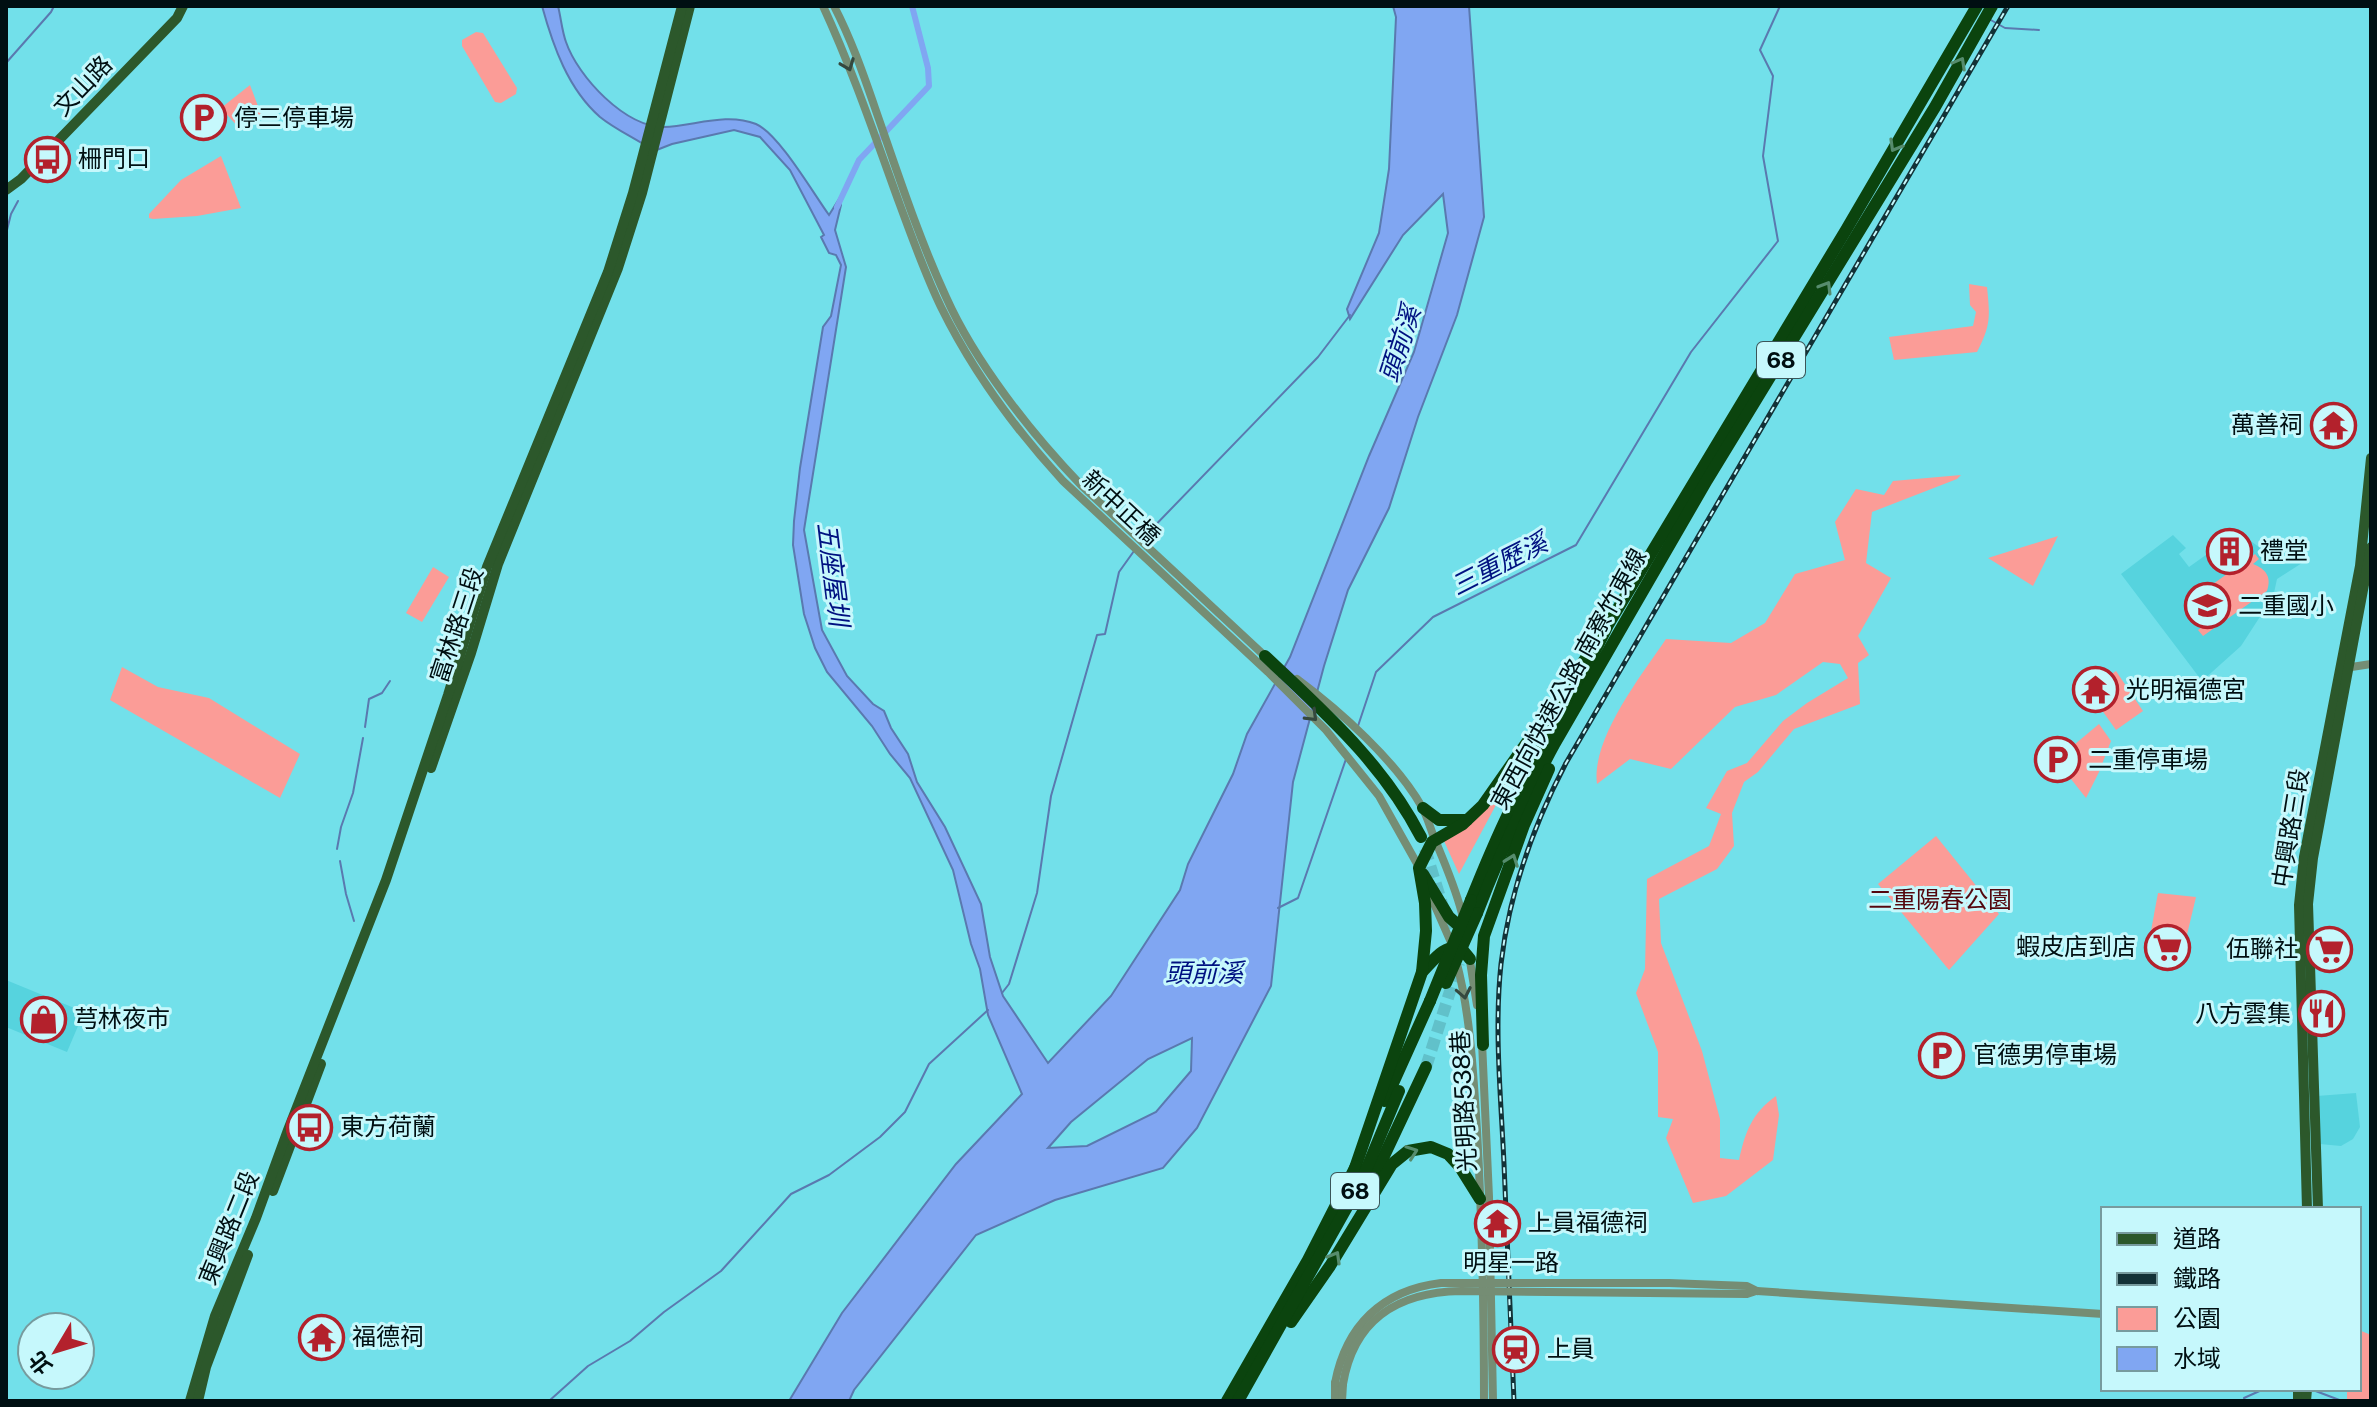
<svg xmlns="http://www.w3.org/2000/svg" width="2377" height="1407" viewBox="0 0 2377 1407" font-family="'Public Sans','Noto Sans TC',sans-serif">
<style>
.built{fill:#56d3de}
.green{fill:#fb9c97}
.water{fill:#80a6f2;stroke:#5a79af;stroke-width:2;fill-rule:evenodd}
.lines{fill:none;stroke-linecap:round;stroke-linejoin:round}
.stream{stroke:#5a79af;stroke-width:2}
.canal{stroke:#80a6f2;stroke-width:6}
.highway-tunnel{stroke:#61c1ca;stroke-width:12;stroke-dasharray:12 6;stroke-linecap:butt}
.minor{stroke:#758d74;stroke-width:8}
.major{stroke:#2c582b;stroke-width:10}
.highway{stroke:#0b440e;stroke-width:12}
.rail-casing{stroke:#133237;stroke-width:5}
.rail{stroke:#c6f8fc;stroke-width:2;stroke-dasharray:6;stroke-linecap:butt}
.minor-bridge{stroke:#758d74;stroke-width:8}
.highway-bridge{stroke:#0b440e;stroke-width:12}
.oneway{stroke:#568c6d}
.oneway2{stroke:#35483e}
.labels{text-anchor:middle;stroke-width:6;stroke-linejoin:round;paint-order:stroke}
.shield{fill:#c6f8fc;stroke:#3b5558;stroke-width:2}
.shield-label{font-size:22px;font-weight:bold;fill:#000f12}
.street-label{font-size:24px;fill:#000f12;stroke:#c6f8fc}
.poi-label{font-size:24px;fill:#000f12;stroke:#c6f8fc;text-anchor:start}
.park-label{font-size:24px;fill:#54070e;stroke:#c6f8fc}
.water-label{font-size:26px;font-style:italic;fill:#001181;stroke:#c6f8fc}
</style>
<rect width="100%" height="100%" fill="#72e0ea"/>
<g class="built">
<polygon points="2238,532 2259,547 2287,544 2302,563 2277,579 2272,602 2265,609 2241,646 2202,681 2121,574 2173,535 2186,548 2179,554 2189,567"/>
<polygon points="6,980 84,1012 67,1052 6,1027"/>
<polygon points="2356,1093 2360,1127 2353,1139 2341,1146 2320,1144 2317,1096"/>
</g>
<g class="green">
<polygon points="476,32 483,33 517,88 516,94 501,103 495,102 462,46 462,40"/>
<polygon points="250,85 261,114 259,120 244,130 239,128 221,108"/>
<polygon points="221,156 241,208 197,216 153,219 149,218 149,214 181,180"/>
<path d="M1969 284 1987 287C1990 317 1991 325 1977 352L1894 360 1889 337 1973 326 1976 312 1970 305Z"/>
<path d="M1961 475 1957 479 1872 512 1866 563 1891 578 1858 636 1869 655 1858 663 1860 704 1794 729 1758 772 1744 782 1732 813 1734 846 1717 869 1659 899 1661 943 1702 1051 1720 1119V1158L1739 1160C1745 1132 1752 1113 1776 1096L1779 1115 1773 1160 1726 1196 1693 1203 1666 1138 1673 1119 1658 1117V1052L1636 993 1645 969 1647 879 1709 846 1721 814 1706 808 1727 771 1747 763 1783 721 1807 703 1848 678 1840 664 1823 662 1776 695 1735 707 1671 769 1630 759 1597 784C1591 739 1641 676 1666 639L1731 643 1765 623 1795 574 1845 560 1835 522 1856 489 1884 495 1893 481Z"/>
<polygon points="2058,536 2033,586 1988,558"/>
<path d="M2255 554 2259 559 2253 564C2266 569 2272 577 2267 591L2203 636 2198 630 2202 627C2190 622 2187 610 2192 599Z"/>
<polygon points="433,567 449,577 422,622 406,613"/>
<polygon points="122,667 158,687 209,698 300,754 280,798 110,700"/>
<polygon points="2116,671 2143,711 2116,730 2094,699 2104,692 2098,683"/>
<polygon points="2099,724 2111,741 2099,772 2086,798 2056,760"/>
<polygon points="1519,762 1459,874 1444,841"/>
<polygon points="1936,836 1999,914 1949,970 1878,884"/>
<polygon points="2158,893 2196,897 2185,943 2150,936"/>
<polygon points="2359,1330 2371,1335 2371,1401 2347,1401 2347,1390 2343,1389 2359,1389"/>
</g>
<path class="water" d="M542 6H558C561 18 562 31 566 42 578 77 625 127 664 127 694 126 726 112 756 124 779 134 813 193 829 215L839 199 841 205 835 230 846 267 804 530 822 630 847 676 873 704 884 711 891 728 908 754 917 782 945 827 981 904 990 957 1003 996 1048 1063 1111 996 1180 890 1188 864 1233 774 1247 734 1290 657 1369 456 1414 352 1448 233 1443 194 1403 235 1350 319 1347 309 1379 233 1389 169 1396 17 1393 6H1469L1484 217 1457 315 1418 417 1389 508 1348 590 1324 666 1293 782 1271 986 1197 1128 1163 1168 1055 1200 976 1235 854 1390 849 1401H789L842 1313 956 1164 1022 1094 988 1015 980 969 971 944 953 870 910 778 890 754 872 726 827 672 815 648 804 614 793 545 794 521 800 468 823 327 831 316 841 265 836 255 829 253 821 237 824 235 790 170 760 137 734 130 672 144 654 151C637 139 616 130 600 117 568 89 553 46 542 6ZM1192 1038 1191 1071 1156 1112 1087 1146 1048 1148 1071 1122 1148 1059Z"/>
<g class="lines">
<g class="stream">
<polyline points="1989,19 2005,28 2039,30"/>
<polyline points="6,63 51,12 54,6"/>
<polyline points="7,230 11,214 18,201"/>
<polyline points="1142,539 1318,357 1350,315"/>
<polyline points="1358,726 1376,672 1433,617 1576,545 1691,352 1778,241 1763,156 1773,76 1760,50 1780,6"/>
<polyline points="365,727 369,699 382,693 390,681"/>
<polyline points="337,849 341,827 353,793 363,738"/>
<polyline points="340,861 346,894 354,921"/>
<polyline points="1278,908 1298,898 1346,759"/>
<polyline points="1002,993 1009,984 1037,893 1051,796 1097,635 1105,634 1119,572 1134,551"/>
<polyline points="2313,1390 2342,1401"/>
<polyline points="549,1401 588,1366 630,1341 664,1312 721,1271 791,1194 829,1175 880,1137 905,1112 929,1064 988,1010"/>
<polyline points="2245,1401 2244,1398 2264,1389"/>
</g>
<polyline class="canal" points="837,207 859,160 929,86 928,68 912,6"/>
<g class="highway-tunnel">
<polyline points="1425,849 1455,946"/>
<polyline points="1426,1067 1459,963"/>
</g>
<g class="minor">
<path d="M823 6C853 71 876 139 900 205 913 240 925 274 941 307 972 370 1016 430 1063 481L1268 672 1326 730 1379 796 1420 869"/>
<path d="M834 6C851 39 863 73 875 108 897 171 918 236 946 297 975 362 1031 433 1081 485L1266 657"/>
<polyline points="2345,668 2371,664"/>
<path d="M1297 679C1340 711 1396 761 1422 807 1428 818 1431 831 1436 842 1446 867 1457 891 1463 918"/>
<polyline points="1431,897 1453,947"/>
<polyline points="1469,955 1477,1005"/>
<path d="M1456 960C1471 1016 1473 1073 1477 1130 1482 1220 1484 1311 1484 1401"/>
<polyline points="1482,1042 1489,1197 1493,1401"/>
<polyline points="1757,1291 2103,1314"/>
<polyline points="1335,1383 1335,1401"/>
<polyline points="1342,1401 1343,1384"/>
</g>
<g class="major">
<polyline points="6,190 21,179 177,18 183,6"/>
<polyline points="431,768 471,653 498,564 618,268 642,193 690,6"/>
<polyline points="273,1191 321,1064"/>
<polyline points="2307,1209 2299,905 2304,857 2360,566 2371,458"/>
<polyline points="2318,1209 2308,904 2313,858 2371,547"/>
<polyline points="190,1401 215,1316 256,1218 288,1130 386,880 448,695 487,567 608,272 633,193 682,6"/>
<polyline points="198,1401 206,1367 248,1255"/>
<polyline points="2298,1401 2298,1389"/>
<polyline points="2306,1401 2307,1389"/>
</g>
<g class="highway">
<path d="M1265 656C1325 713 1382 762 1421 837"/>
<polyline points="1423,808 1439,820 1467,820"/>
<polyline points="1423,874 1449,917 1466,932"/>
<path d="M1471 900C1483 870 1496 839 1510 810 1539 747 1578 688 1608 625L1846 230 1977 6"/>
<path d="M1477 913C1500 854 1525 798 1555 743L1707 480 1935 107 1992 6"/>
<path d="M1422 972C1434 960 1443 945 1461 948L1470 959"/>
<polyline points="1483,1045 1481,975 1484,936 1524,825 1549,769"/>
<polyline points="1385,1101 1430,1001"/>
<polyline points="1354,1171 1422,972 1426,931 1425,903 1419,868 1432,842 1463,824 1483,805 1586,658"/>
<polyline points="1368,1190 1426,1067"/>
<polyline points="1291,1322 1330,1266 1392,1164 1408,1151 1431,1147 1448,1154 1460,1167 1480,1199"/>
<polyline points="1227,1401 1308,1260 1356,1166"/>
<polyline points="1238,1401 1361,1182 1399,1091"/>
</g>
<defs>
<path id="rail" d="M1514 1401C1510 1322 1507 1243 1504 1164 1501 1098 1494 1030 1501 964 1509 894 1533 826 1566 763L2008 6"/>
</defs>
<use href="#rail" class="rail-casing"/>
<use href="#rail" class="rail"/>
<g class="minor-bridge">
<path d="M1335 1383C1346 1326 1382 1290 1441 1283H1669L1747 1286 1757 1291"/>
<path d="M1343 1384C1354 1319 1399 1292 1461 1291L1747 1294 1756 1291"/>
</g>
<g class="highway-bridge">
<polyline points="1446,983 1477,913"/>
<polyline points="1430,1001 1471,900"/>
</g>
</g>
<defs><path id="oneway-chevron" d="M-2-3.5L2.5 0L-2 3.5" fill="none" stroke-width="1.6" stroke-linecap="round" stroke-linejoin="round" transform="scale(2)"/></defs>
<g class="oneway">
<use href="#oneway-chevron" transform="translate(1960 63) rotate(-61)"/>
<use href="#oneway-chevron" transform="translate(1895 146) rotate(120)"/>
<use href="#oneway-chevron" transform="translate(1826 287) rotate(-59)"/>
<use href="#oneway-chevron" transform="translate(1512 860) rotate(-70)"/>
<use href="#oneway-chevron" transform="translate(1412 1152) rotate(-20)"/>
<use href="#oneway-chevron" transform="translate(1335 1257) rotate(-60)"/>
</g>
<g class="oneway2">
<use href="#oneway-chevron" transform="translate(848 65) rotate(69)"/>
<use href="#oneway-chevron" transform="translate(1312 716) rotate(45)"/>
<use href="#oneway-chevron" transform="translate(1464 993) rotate(79)"/>
</g>
<defs>
<symbol id="parking-ring" viewBox="-11 -11 22 22"><circle r="9.5" fill="#c6f8fc" stroke="#b3212c" stroke-width="1.5"/><path d="M-3.5-5.5H1a3.5 3.5 0 0 1 0 7H-1V5.5H-3.5ZM-1-3.4V-.6H.8a1.4 1.4 0 0 0 0-2.8Z" fill="#b3212c"/></symbol>
<symbol id="bus-ring" viewBox="-11 -11 22 22"><circle r="9.5" fill="#c6f8fc" stroke="#b3212c" stroke-width="1.5"/><path d="M-5-6H5V4H4V6H2V4H-2V6H-4V4H-5ZM-3.5-4V0h7V-4ZM-3.5 1.2v1.5H-2V1.2ZM2 1.2v1.5H3.5V1.2Z" fill="#b3212c"/></symbol>
<symbol id="temple-ring" viewBox="-11 -11 22 22"><circle r="9.5" fill="#c6f8fc" stroke="#b3212c" stroke-width="1.5"/><path d="M0-6L5-2H3V0L6.5 2.5H4V6H1.5V3h-3V6H-4V2.5H-6.5L-3 0V-2H-5Z" fill="#b3212c"/></symbol>
<symbol id="building-ring" viewBox="-11 -11 22 22"><circle r="9.5" fill="#c6f8fc" stroke="#b3212c" stroke-width="1.5"/><path d="M-4-6H4V6H1V3H-1V6H-4ZM-2.5-4.3h1.7v1.8h-1.7ZM.8-4.3h1.7v1.8H.8ZM-2.5-1h1.7V.8h-1.7ZM.8-1h1.7V.8H.8Z" fill="#b3212c"/></symbol>
<symbol id="school-ring" viewBox="-11 -11 22 22"><circle r="9.5" fill="#c6f8fc" stroke="#b3212c" stroke-width="1.5"/><path d="M0-5L7-2L0 1L-7-2ZM-4 1L0 2.5L4 1V4Q0 6-4 4Z" fill="#b3212c"/></symbol>
<symbol id="supermarket-ring" viewBox="-11 -11 22 22"><circle r="9.5" fill="#c6f8fc" stroke="#b3212c" stroke-width="1.5"/><path d="M-6-5.5h2.5l.6 2H6L4.5 2H-2.5L-4.4-4H-6ZM-1.5 3.2a1.3 1.3 0 1 0 .1 0ZM3 3.2a1.3 1.3 0 1 0 .1 0Z" fill="#b3212c"/></symbol>
<symbol id="restaurant-ring" viewBox="-11 -11 22 22"><circle r="9.5" fill="#c6f8fc" stroke="#b3212c" stroke-width="1.5"/><path d="M-5-6h1v4h1v-4h1v4h1v-4h1v5L-1.5 .5V6h-2V.5L-5-1ZM5-6V6H3V1.5H1.5Q1.5-4 5-6Z" fill="#b3212c"/></symbol>
<symbol id="shop-ring" viewBox="-11 -11 22 22"><circle r="9.5" fill="#c6f8fc" stroke="#b3212c" stroke-width="1.5"/><path d="M-5-2.5h2.3a2.7 3.5 0 0 1 5.4 0H5L5.5 6h-11ZM-1.5-2.5h3a1.5 2.3 0 0 0-3 0Z" fill="#b3212c"/></symbol>
<symbol id="station-ring" viewBox="-11 -11 22 22"><circle r="9.5" fill="#c6f8fc" stroke="#b3212c" stroke-width="1.5"/><path d="M-3-6H3Q5-6 5-4V2Q5 4 3 4L4.5 6H3L1.5 4h-3L-3 6H-4.5L-3 4Q-5 4-5 2V-4Q-5-6-3-6ZM-3.5-4v3h7v-3ZM-3.5 1v1.5H-2V1ZM2 1v1.5H3.5V1Z" fill="#b3212c"/></symbol>
</defs>
<g fill-rule="evenodd">
<use href="#parking-ring" x="178" y="92" width="51" height="51"/>
<use href="#bus-ring" x="22" y="134" width="51" height="51"/>
<use href="#temple-ring" x="2308" y="400" width="51" height="51"/>
<use href="#building-ring" x="2204" y="526" width="51" height="51"/>
<use href="#school-ring" x="2182" y="580" width="51" height="51"/>
<use href="#temple-ring" x="2070" y="664" width="51" height="51"/>
<use href="#parking-ring" x="2032" y="734" width="51" height="51"/>
<use href="#supermarket-ring" x="2142" y="922" width="51" height="51"/>
<use href="#supermarket-ring" x="2304" y="924" width="51" height="51"/>
<use href="#restaurant-ring" x="2296" y="988" width="51" height="51"/>
<use href="#shop-ring" x="18" y="994" width="51" height="51"/>
<use href="#parking-ring" x="1916" y="1030" width="51" height="51"/>
<use href="#bus-ring" x="284" y="1102" width="51" height="51"/>
<use href="#temple-ring" x="1472" y="1198" width="51" height="51"/>
<use href="#temple-ring" x="296" y="1312" width="51" height="51"/>
<use href="#station-ring" x="1490" y="1324" width="51" height="51"/>
</g>
<g class="labels">
<g class="shield">
<rect x="1757" y="342" width="48" height="36" rx="6"/>
<rect x="1331" y="1173" width="48" height="36" rx="6"/>
</g>
<g class="shield-label">
<text x="1781" y="368">68</text>
<text x="1355" y="1199">68</text>
</g>
<g class="street-label">
<text transform="translate(83 86) rotate(-46)" y="8">文山路</text>
<text transform="translate(1121 508) rotate(43)" y="8">新中正橋</text>
<text transform="translate(457 625) rotate(-72)" y="8">富林路三段</text>
<text transform="translate(1569 679) rotate(-61)" y="8">東西向快速公路 南寮竹東線</text>
<text transform="translate(2291 828) rotate(-81)" y="8">中興路三段</text>
<text transform="translate(1464 1101) rotate(-93)" y="8">光明路538巷</text>
<text transform="translate(229 1228) rotate(-68)" y="8">東興路二段</text>
<text x="1511" y="1271">明星一路</text>
</g>
<g class="poi-label">
<text x="234" y="126">停三停車場</text>
<text x="78" y="167">柵門口</text>
<text x="2303" y="433" text-anchor="end">萬善祠</text>
<text x="2260" y="559">禮堂</text>
<text x="2238" y="614">二重國小</text>
<text x="2126" y="698">光明福德宮</text>
<text x="2088" y="768">二重停車場</text>
<text x="2136" y="955" text-anchor="end">蝦皮店到店</text>
<text x="2298" y="957" text-anchor="end">伍聯社</text>
<text x="2291" y="1022" text-anchor="end">八方雲集</text>
<text x="74" y="1027">芎林夜市</text>
<text x="1973" y="1063">官德男停車場</text>
<text x="340" y="1135">東方荷蘭</text>
<text x="1528" y="1231">上員福德祠</text>
<text x="352" y="1345">福德祠</text>
<text x="1547" y="1357">上員</text>
</g>
<g class="park-label">
<text x="1940" y="908">二重陽春公園</text>
</g>
<g class="water-label">
<text transform="translate(1400 344) rotate(-72)" y="9">頭前溪</text>
<text transform="translate(1499 564) rotate(-27)" y="9">三重歷溪</text>
<text transform="translate(833 574) rotate(83)" y="9">五座屋圳</text>
<text x="1204" y="982">頭前溪</text>
</g>
</g>
<rect width="2377" height="1407" fill="none" stroke="#000f12" stroke-width="16"/>
<rect x="2101" y="1207" width="260" height="184" fill="#c6f8fc" stroke="#779b9e" stroke-width="2"/>
<rect x="2117" y="1233" width="40" height="12" fill="#2c582b" stroke="#779b9e" stroke-width="2"/>
<text x="2173" y="1247" font-size="24" fill="#000f12">道路</text>
<rect x="2117" y="1273" width="40" height="12" fill="#133237" stroke="#779b9e" stroke-width="2"/>
<text x="2173" y="1287" font-size="24" fill="#000f12">鐵路</text>
<rect x="2117" y="1307" width="40" height="24" fill="#fb9c97" stroke="#779b9e" stroke-width="2"/>
<text x="2173" y="1327" font-size="24" fill="#000f12">公園</text>
<rect x="2117" y="1347" width="40" height="24" fill="#80a6f2" stroke="#779b9e" stroke-width="2"/>
<text x="2173" y="1367" font-size="24" fill="#000f12">水域</text>
<g transform="translate(56 1351) rotate(232)"><circle r="38" fill="#c6f8fc" stroke="#779b9e" stroke-width="2"/>
<path d="M0-6L14 30L0 20L-14 30Z" fill="#b3212c"/>
<text y="-12" font-size="22" font-weight="bold" text-anchor="middle" fill="#000f12">北</text>
</g>
</svg>
